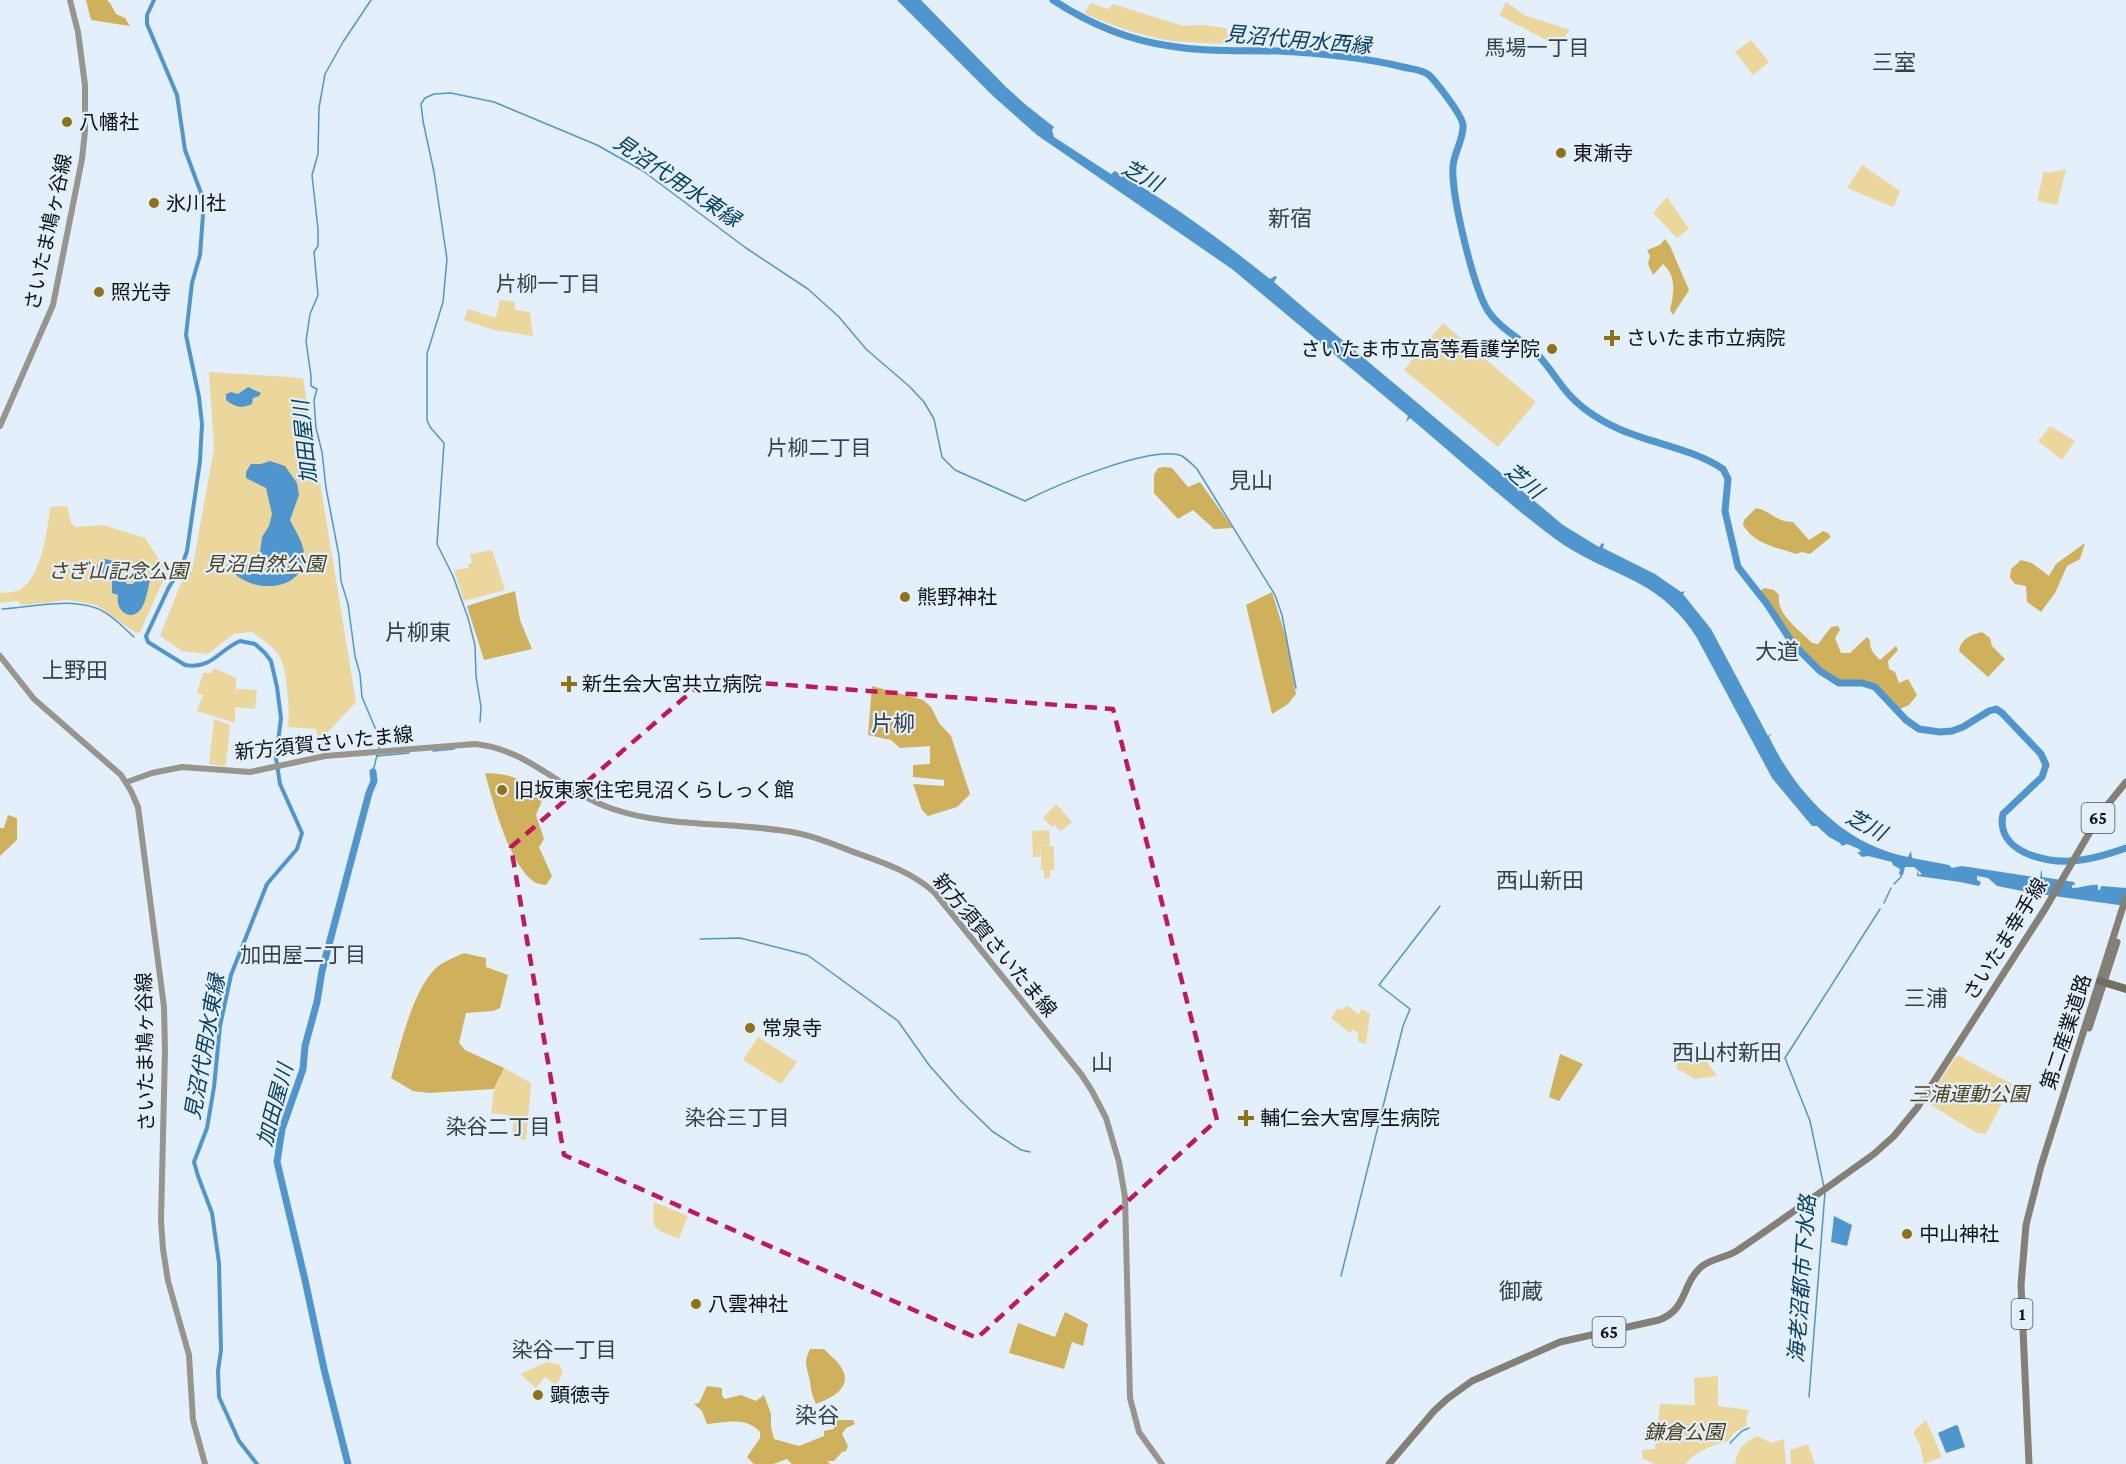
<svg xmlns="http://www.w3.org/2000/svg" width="2126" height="1464" viewBox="0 0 2126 1464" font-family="'Crimson Pro','Noto Sans JP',serif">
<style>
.green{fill:#ebd69b}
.forest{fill:#ceb15a}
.water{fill:#4f96cf}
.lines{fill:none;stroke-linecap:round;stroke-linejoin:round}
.stream{stroke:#4f96cf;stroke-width:1.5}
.canal{stroke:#4f96cf;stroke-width:4}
.river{stroke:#4f96cf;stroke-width:7}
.secondary{stroke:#98958c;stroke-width:6}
.primary{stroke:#848075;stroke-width:7}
.highway{stroke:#736e62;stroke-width:8}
.marked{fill:none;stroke:#c2185b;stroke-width:4.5;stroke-dasharray:12 8;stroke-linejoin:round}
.poi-dot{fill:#8d7216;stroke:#e3effa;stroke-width:2}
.labels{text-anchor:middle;stroke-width:4.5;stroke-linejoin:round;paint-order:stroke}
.shield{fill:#e3effa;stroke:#4d545a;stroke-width:1.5}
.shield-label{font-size:18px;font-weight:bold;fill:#0d1115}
.poi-label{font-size:20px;fill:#0d1115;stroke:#e3effa;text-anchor:start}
.street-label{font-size:20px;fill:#0d1115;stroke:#e3effa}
.park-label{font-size:20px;font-style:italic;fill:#4c3f1a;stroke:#e3effa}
.water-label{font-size:21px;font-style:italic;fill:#063f65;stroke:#e3effa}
.neighbourhood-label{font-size:21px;fill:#37414a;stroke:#e3effa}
.quarter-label{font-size:22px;fill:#37414a;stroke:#e3effa}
</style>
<rect width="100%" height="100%" fill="#e3effa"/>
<g class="green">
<polygon points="1506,2 1524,15 1570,30 1557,46 1499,15"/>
<path d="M1091 3 1108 9 1113 4 1183 26 1203 25 1226 28 1229 42 1228 44C1207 43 1186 43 1166 40 1138 35 1110 25 1084 13Z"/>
<polygon points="1751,40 1769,62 1753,75 1735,52"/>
<polygon points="1862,165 1900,191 1894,206 1893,207 1847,188"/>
<polygon points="2066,169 2057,205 2037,201 2044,171 2048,173"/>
<polygon points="1667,197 1689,229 1677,238 1653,213"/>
<polygon points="500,300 515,302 515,310 530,312 533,336 494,330 464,320 468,309 496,318"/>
<polygon points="1443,323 1536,402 1498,447 1404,370"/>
<path d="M209 372 303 378 356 702 327 733 333 751 316 753 320 747 316 729 288 727C290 711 287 671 280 657 274 647 262 639 252 632L234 634 208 654 182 651 160 636 181 583 192 571 214 448Z"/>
<polygon points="2050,426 2075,441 2062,460 2039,442 2039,440"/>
<path d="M67 506 71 523 76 527 103 525 145 538 169 575 162 583 140 632 136 633 97 605 68 600 22 605 17 601 0 603V593C5 592 14 593 19 590 41 580 48 528 50 507Z"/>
<polygon points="492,550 505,590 464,601 454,570 469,568 468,564 472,563 470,554"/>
<polygon points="214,668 236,678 236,696 237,689 257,690 255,709 235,707 235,723 197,711 203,695 197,693 203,673 211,673"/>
<polygon points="214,719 230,725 226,764 224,766 209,764"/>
<polygon points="1056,804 1072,822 1061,831 1054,825 1052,827 1043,818"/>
<polygon points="1049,830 1050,845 1041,846 1054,846 1054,870 1050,870 1050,878 1044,878 1044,870 1041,870 1041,845 1040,857 1033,857 1032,831"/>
<polygon points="1347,1005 1358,1014 1362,1009 1370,1014 1366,1044 1358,1042 1358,1033 1353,1029 1350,1033 1331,1018 1338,1008 1342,1010"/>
<polygon points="758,1037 797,1062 781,1084 743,1060"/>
<polygon points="1690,1049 1702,1055 1717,1076 1695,1079 1682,1071 1677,1070 1675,1053"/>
<polygon points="1957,1055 2012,1084 1986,1134 1977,1133 1926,1102"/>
<polygon points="504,1068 531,1083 526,1140 512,1137 514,1116 491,1113 494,1091"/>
<path d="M654 1202 688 1216 679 1239C652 1227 652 1232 654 1202Z"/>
<polygon points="547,1362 559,1364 563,1373 556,1385 545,1377 536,1388 520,1374"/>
<path d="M1718 1376V1406L1749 1410 1746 1418 1747 1425 1734 1433 1727 1442C1712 1445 1695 1452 1685 1464H1655L1642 1458V1450L1655 1449 1660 1404 1695 1405 1694 1378Z"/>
<polygon points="1926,1420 1942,1457 1924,1464 1920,1445 1913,1432"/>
<path d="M1758 1436 1771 1443 1784 1439 1786 1464H1735C1737 1449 1744 1442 1758 1436Z"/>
<polygon points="1808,1444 1815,1464 1791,1464 1790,1450"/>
</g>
<g class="forest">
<polygon points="86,0 107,0 110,3 116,14 125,18 130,26 91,20"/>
<path d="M1665 239 1670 246 1689 290 1673 315 1670 310C1674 293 1677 277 1663 264L1653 275 1648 264 1650 256 1647 250 1660 245Z"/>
<polygon points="1165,467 1172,468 1188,487 1200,482 1233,528 1214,529 1193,510 1178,519 1154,493 1154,475 1158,468"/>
<path d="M1756 508C1769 510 1776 522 1793 522L1809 540 1823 531 1828 533 1831 537 1810 554 1802 552 1796 554C1776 547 1754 544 1743 525L1744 520Z"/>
<polygon points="2085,543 2080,559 2067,566 2055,593 2041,612 2027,602 2026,586 2015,584 2010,578 2011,569 2021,560 2032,563 2049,576 2056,564"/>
<path d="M1764 588 1774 590 1779 595C1776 615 1799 629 1812 643L1818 644 1831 627 1838 626 1840 630 1835 638 1841 653H1850L1867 637 1870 640C1869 649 1874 654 1880 660L1896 646 1898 650 1888 661 1889 669 1895 672 1899 683 1908 679 1917 695 1909 705 1898 710C1888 695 1872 682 1853 681 1846 681 1841 682 1835 679 1805 663 1774 622 1757 594Z"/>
<polygon points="515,591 520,620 532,649 484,660 467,606"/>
<polygon points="1272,592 1287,641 1296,694 1288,704 1272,714 1246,605"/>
<path d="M1982 632 1990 638 1992 646 2005 659 1988 677 1959 651C1961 639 1970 635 1982 632Z"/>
<polygon points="872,686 923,700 931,707 939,723 951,736 970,794 957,807 928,816 922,810 913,784 944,786 944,780 913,777 913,765 930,764 930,746 900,748 891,740 868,735"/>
<path d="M485 773C514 774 522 779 543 798L536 815 544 839 539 847 552 876 546 885C541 884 536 884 533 881 509 863 493 802 485 773Z"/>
<polygon points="8,815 17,818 17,840 0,856 0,828 4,828"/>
<path d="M464 953 486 958V967L508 975 500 1008 493 1011 466 1013 459 1043 465 1050 504 1068 494 1089 429 1093 413 1091 391 1078C400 1047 412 992 435 969 442 962 455 957 464 953Z"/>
<polygon points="1560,1054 1583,1064 1559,1101 1549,1097"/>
<polygon points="1065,1312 1088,1324 1083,1346 1072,1342 1064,1369 1009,1353 1018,1323 1055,1337"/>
<path d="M810 1349H824C829 1355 837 1360 841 1367 854 1387 832 1398 816 1404 812 1396 811 1390 810 1381 807 1366 803 1364 810 1349Z"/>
<path d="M707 1386 722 1388V1396L725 1399 741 1395 756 1401 764 1395 771 1414V1427L774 1439 799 1446 824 1436V1431L834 1429 829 1410 835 1409 838 1420H853L855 1424 846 1428 842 1434 848 1446 846 1451 842 1452 834 1461H827L830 1464H792L787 1459 773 1464H754L747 1457 760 1438V1432C745 1416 726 1423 707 1424L702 1411 694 1404 699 1403Z"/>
</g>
<g class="water">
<path d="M897 0H921L1006 87 1026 105 1054 127 1052 130 1054 137 1111 174 1115 171C1170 202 1221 240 1270 279L1275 276 1277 277 1274 282 1297 302 1563 525 1599 547 1602 543 1604 544 1603 548 1655 574 1681 592 1685 591 1683 594 1711 629 1768 736 1772 733 1769 737C1796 793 1844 845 1908 857L1911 851 1912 858 1949 865 1952 868 1962 866 2040 878 2041 871H2042V877L2074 882 2075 885H2072V888C2082 888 2090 884 2098 885V890H2100L2101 886 2126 888V906L2040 894 2038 901V894L1997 886 1988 878 1977 876V880L1981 882 1979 886 1960 882 1917 876V871L1919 875 1922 874 1914 867H1905L1903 875 1899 874 1900 869 1893 865 1892 862 1868 856 1862 857 1857 852H1861L1859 849 1847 844 1842 846 1840 843 1829 837 1817 826H1812L1772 778 1697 638C1682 614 1663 596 1638 583 1610 568 1580 558 1554 538 1504 501 1458 458 1410 418L1406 422 1408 416 1232 269 1037 135 993 96Z"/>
<path d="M248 387 261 393 259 396 253 398 252 404C241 409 235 407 226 400V394L231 392 238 394Z"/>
<path d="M270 461 285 466 297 483 299 495 290 520C296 532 306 546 304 560 299 592 254 592 235 574L236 570 241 566 253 563 260 553 262 537 269 526 272 514 266 488 246 478V472L251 464H261Z"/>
<path d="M105 559 117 562 122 567V576L127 584H133L140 576 145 574 150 580C148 589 146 602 141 609 130 623 115 610 118 595L112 593V581L105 574 100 575V570L95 567Z"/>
<polygon points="1834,1216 1852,1225 1847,1246 1831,1242"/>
<polygon points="1956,1425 1958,1426 1965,1447 1946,1453 1938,1433"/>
</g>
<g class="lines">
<g class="stream">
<polyline points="371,0 343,42 325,74 319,108 318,154 312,175 318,229 318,246 314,252 318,295 310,314 306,341 311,376 311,386 317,389 314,400 316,428 322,452 326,488 339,556 341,581 348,604 355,656 360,674 362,697 376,730 379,740 379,749"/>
<path d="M2 609C32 607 67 598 96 608 110 613 123 627 134 637"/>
<path d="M480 722 481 707 476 676 475 645 468 618 453 576 437 544 444 443 430 427 427 420V354L443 302 447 259 434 172 423 121 421 104 425 98 434 94 451 93 494 102 597 145 643 171 746 248 808 289 839 317 866 349 910 387 924 402 934 419 942 457 955 470 1025 501C1054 486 1153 444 1182 456 1187 459 1193 465 1197 469L1275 595 1282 615 1296 688"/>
<polyline points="433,751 454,749"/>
<polyline points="377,756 409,753"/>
<polyline points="373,772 377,755"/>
<polyline points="1894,884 1901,877 1901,872"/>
<polyline points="1884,903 1891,888"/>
<polyline points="700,939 740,938 807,955 813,959 898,1021 929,1065 959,1099 992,1131 1021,1150 1030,1152"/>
<polyline points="1824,1187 1810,1121 1785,1058 1880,909"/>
<polyline points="1341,1276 1403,1026 1410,1009 1379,985 1440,906"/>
<polyline points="1809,1397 1825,1192"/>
<polyline points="1730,1443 1742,1431 1749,1428"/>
</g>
<path class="canal" d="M154 0 147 15V24L177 95 185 150 204 201 200 255 192 283 186 335 199 397 202 424 200 461 187 551 181 568 169 587 146 636 148 642 185 665C211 670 219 650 240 641L255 644 265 653 271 661 277 687 281 718 276 758 280 784 302 833 297 849 267 884 231 975 220 1026 214 1087 207 1128 194 1162 198 1176 212 1213 219 1263 221 1350 218 1371 219 1397 239 1441 257 1464"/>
<g class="river">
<path d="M1053 0C1088 23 1128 40 1170 46 1205 52 1241 50 1277 51 1319 53 1362 57 1403 67 1411 69 1423 70 1429 75 1437 83 1462 115 1463 125 1464 138 1454 153 1453 166 1451 195 1473 286 1488 311 1500 329 1521 339 1537 354 1548 365 1556 379 1566 391 1580 408 1599 420 1619 429 1653 444 1691 448 1723 469L1728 479 1725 511 1738 567 1767 604 1793 644 1820 671 1839 683H1862L1875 687 1906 720 1919 729 1940 732 1952 731 1963 727 1989 711 1996 709 2002 713 2041 754 2046 765 2042 777 2003 814C1995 851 2044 863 2071 861 2089 860 2109 854 2126 848"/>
<polyline points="348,1464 324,1369 305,1280 277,1162 282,1129 303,1069 305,1046 317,1002 322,971 369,793 374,781 373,772"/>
</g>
<g class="secondary">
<polyline points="0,426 53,305 82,159 85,131 85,85 78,32 70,0"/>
<polyline points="0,656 34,699 121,775 131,791 138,807 164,1007 165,1051 161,1221 163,1249 168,1281 189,1355 193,1420 205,1464"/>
<path d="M127 782 152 773 182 767 250 772 325 756 475 744C529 749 562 792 613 809 665 827 730 822 785 831 810 834 835 845 859 854 887 864 913 873 935 893L1081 1074 1092 1091 1106 1118 1119 1162 1125 1197 1130 1398 1139 1432 1162 1464"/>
</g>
<g class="primary">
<polyline points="2089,1028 2117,942"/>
<path d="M1389 1464 1434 1411 1447 1399 1472 1381 1560 1342 1659 1320C1688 1309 1681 1285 1701 1267 1711 1258 1727 1258 1738 1250 1784 1219 1829 1186 1874 1154L1894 1136 1917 1108 2045 909 2101 813 2126 782"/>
<polyline points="2029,1464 2021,1285 2026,1225 2041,1166 2126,897"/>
</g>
<polyline class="highway" points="2100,981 2126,989"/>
</g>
<path class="marked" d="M706 679 1113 709 1217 1120 977 1338 564 1155 511 847Z"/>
<g class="poi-dot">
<circle cx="67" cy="122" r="6"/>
<circle cx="1561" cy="153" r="6"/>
<circle cx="154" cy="203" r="6"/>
<circle cx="99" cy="292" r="6"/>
<path d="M1609 329h6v6h6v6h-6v6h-6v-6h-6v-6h6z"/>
<circle cx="1552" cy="349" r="6"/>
<circle cx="905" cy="597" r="6"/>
<path d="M566 675h6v6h6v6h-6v6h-6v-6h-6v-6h6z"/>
<circle cx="502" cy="790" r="6"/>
<circle cx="750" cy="1028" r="6"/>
<path d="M1243 1109h6v6h6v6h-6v6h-6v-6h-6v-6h6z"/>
<circle cx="1907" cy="1234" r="6"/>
<circle cx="696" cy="1304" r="6"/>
<circle cx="538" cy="1395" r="6"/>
</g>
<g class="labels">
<g class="shield">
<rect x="2081.5" y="803" width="33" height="30" rx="4.5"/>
<rect x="2011.5" y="1299" width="21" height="30" rx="4.5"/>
<rect x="1592.5" y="1317" width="33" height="30" rx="4.5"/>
</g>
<g class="shield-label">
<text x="2098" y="824">65</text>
<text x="2022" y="1320">1</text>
<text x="1609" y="1338">65</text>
</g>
<g class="poi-label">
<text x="79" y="129">八幡社</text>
<text x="1573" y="160">東漸寺</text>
<text x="166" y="210">氷川社</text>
<text x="111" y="299">照光寺</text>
<text x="1626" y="345">さいたま市立病院</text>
<text x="1540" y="356" text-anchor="end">さいたま市立高等看護学院</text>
<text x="917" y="604">熊野神社</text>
<text x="582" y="691">新生会大宮共立病院</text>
<text x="514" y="797">旧坂東家住宅見沼くらしっく館</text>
<text x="762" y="1035">常泉寺</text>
<text x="1260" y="1125">輔仁会大宮厚生病院</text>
<text x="1919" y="1241">中山神社</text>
<text x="708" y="1311">八雲神社</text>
<text x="550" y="1402">顕徳寺</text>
</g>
<g class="street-label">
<text transform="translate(48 232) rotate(-78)" y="7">さいたま鳩ヶ谷線</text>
<text transform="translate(324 743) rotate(-6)" y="7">新方須賀さいたま線</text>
<text transform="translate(2005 939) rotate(-58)" y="7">さいたま幸手線</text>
<text transform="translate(995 945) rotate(50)" y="7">新方須賀さいたま線</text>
<text transform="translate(2066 1032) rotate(-72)" y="7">第二産業道路</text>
<text transform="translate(145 1052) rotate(-91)" y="7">さいたま鳩ヶ谷線</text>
</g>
<g class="park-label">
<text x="265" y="571">見沼自然公園</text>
<text x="118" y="578">さぎ山記念公園</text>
<text x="1969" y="1101">三浦運動公園</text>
<text x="1684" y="1439">鎌倉公園</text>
</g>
<g class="water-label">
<text transform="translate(1298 40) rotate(5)" y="7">見沼代用水西縁</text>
<text transform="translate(1142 176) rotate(28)" y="7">芝川</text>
<text transform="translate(677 181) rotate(34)" y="7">見沼代用水東縁</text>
<text transform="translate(305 442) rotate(-96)" y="7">加田屋川</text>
<text transform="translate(1524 481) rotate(40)" y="7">芝川</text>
<text transform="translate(1866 825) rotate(28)" y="7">芝川</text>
<text transform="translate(205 1047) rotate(-80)" y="7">見沼代用水東縁</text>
<text transform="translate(275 1105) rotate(-75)" y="7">加田屋川</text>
<text transform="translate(1802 1279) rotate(-86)" y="7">海老沼都市下水路</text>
</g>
<g class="neighbourhood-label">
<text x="1537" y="55">馬場一丁目</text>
<text x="548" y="291">片柳一丁目</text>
<text x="819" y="455">片柳二丁目</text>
<text x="303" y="962">加田屋二丁目</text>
<text x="737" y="1125">染谷三丁目</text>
<text x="498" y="1134">染谷二丁目</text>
<text x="564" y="1357">染谷一丁目</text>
</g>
<g class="quarter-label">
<text x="1894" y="70">三室</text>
<text x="1290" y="226">新宿</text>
<text x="1251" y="488">見山</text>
<text x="418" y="640">片柳東</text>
<text x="1777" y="659">大道</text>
<text x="75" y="678">上野田</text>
<text x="893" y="731">片柳</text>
<text x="1540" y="888">西山新田</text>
<text x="1926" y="1006">三浦</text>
<text x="1727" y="1060">西山村新田</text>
<text x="1102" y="1070">山</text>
<text x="1521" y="1299">御蔵</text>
<text x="817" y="1423">染谷</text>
</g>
</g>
</svg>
